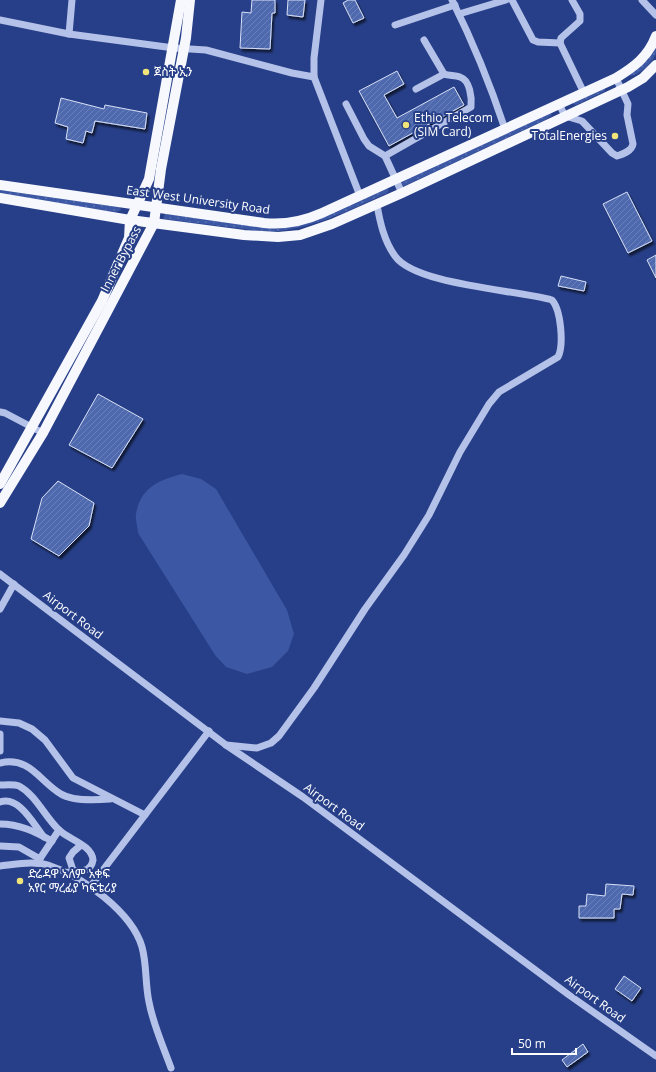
<svg xmlns="http://www.w3.org/2000/svg" width="656" height="1072" viewBox="0 0 656 1072" font-family="'Open Sans','Noto Sans Ethiopic',sans-serif">
<style>
.grass{fill:url(#grass-dots)}
.pitch{fill:#3c57a4}
.building{fill:url(#building-hatch);stroke:#d7e0f7;filter:url(#shadow)}
.lines{fill:none;stroke-linecap:round;stroke-linejoin:round}
.minor{stroke:#b4c1e8;stroke-width:7}
.major{stroke:#f6f8fe;stroke-width:10}
.poi-dot{fill:#f1e579;stroke:#273f88;stroke-width:1.5}
.labels{text-anchor:middle;stroke-width:4;stroke-linejoin:round;paint-order:stroke}
.poi-label{font-size:12px;fill:#fff;stroke:#273f88;text-anchor:start}
.street-label{font-size:12px;fill:#fff;stroke:#273f88}
</style>
<defs>
<pattern id="grass-dots" width="8" height="8" patternUnits="userSpaceOnUse"><rect width="8" height="8" fill="#3c57a4"/><path d="M2 2h.1M6 6h.1" fill="none" stroke="#5970b2" stroke-width="1.8" stroke-linecap="round"/></pattern>
<pattern id="building-hatch" width="6" height="6" patternUnits="userSpaceOnUse"><rect width="6" height="6" fill="#5069af"/><path d="M-1 1l2-2M0 6l6-6M5 7l2-2" fill="none" stroke="#6a80bb"/></pattern>
<filter id="shadow"><feDropShadow dx="2" dy="3" stdDeviation="1" flood-color="#0009"/></filter>
</defs>
<rect width="100%" height="100%" fill="#273f88"/>
<g class="grass">
<path d="M656 43C656 46 656 50 656 53 653 62 640 75 630 76Z"/>
<polygon points="605,88 605,91 576,105 573,104 573,101"/>
<polygon points="550,112 552,115 545,120 404,186 400,183 401,181"/>
<path d="M386 188 389 190 387 193C347 211 313 229 268 232L163 219 165 214 279 226Z"/>
<polygon points="0,190 120,207 121,210 116,212 0,195"/>
</g>
<path class="pitch" d="M182 474 201 479 216 489 287 610 294 634 288 651 272 667 247 674 226 667 215 655 138 533C138 528 135 520 136 514 140 488 159 480 182 474Z"/>
<g class="building">
<polygon points="252,0 275,0 275,13 272,13 270,49 240,48 242,12 251,13"/>
<polygon points="288,0 305,0 303,17 287,15"/>
<polygon points="348,0 355,0 364,18 353,23 343,3"/>
<polygon points="397,71 404,84 384,95 397,118 454,87 464,105 389,146 359,91"/>
<polygon points="61,98 104,109 105,105 147,113 145,129 95,121 92,133 86,131 83,143 66,139 68,127 55,123"/>
<polygon points="627,192 652,241 628,253 603,204"/>
<polygon points="656,255 656,278 647,260"/>
<polygon points="561,276 586,282 584,291 558,286"/>
<polygon points="98,394 143,419 112,468 69,445"/>
<polygon points="58,481 94,503 89,526 59,556 31,539 42,498"/>
<polygon points="606,884 634,886 633,895 622,894 620,909 614,909 614,918 579,918 579,906 586,906 587,894 605,896"/>
<polygon points="624,976 641,988 632,1001 615,989"/>
<polygon points="583,1044 588,1052 567,1067 562,1060"/>
</g>
<g class="lines">
<g class="minor">
<polyline points="321,0 314,58 314,77 360,196"/>
<path d="M452 0C473 42 490 84 505 129"/>
<polyline points="512,0 533,40 538,42 560,43"/>
<polyline points="572,0 580,14 580,21 561,38 560,43 584,93"/>
<polyline points="642,0 656,15"/>
<polyline points="459,14 506,0"/>
<polyline points="0,20 69,34 174,48 206,50 292,73 314,77"/>
<polyline points="395,25 455,5"/>
<polyline points="69,34 72,0"/>
<polyline points="416,89 444,74"/>
<polyline points="346,104 364,139 369,146 385,156 402,193"/>
<path d="M559 104 565 116 582 121 612 153 617 156C623 154 632 151 633 144L627 115 628 104 616 78"/>
<path d="M385 156 471 107C472 98 470 80 460 77 455 75 449 76 444 74L424 40"/>
<polyline points="0,412 5,413 43,433"/>
<polyline points="0,574 226,745 303,797 569,995 656,1056"/>
<polyline points="0,609 14,584"/>
<polyline points="0,721 19,723 32,729 45,740 73,778 145,815"/>
<polyline points="0,734 0,751"/>
<path d="M226 745 257 748 271 743 279 736 314 688 365 609 404 555 429 515 460 452 489 404 499 392 558 357C564 345 561 310 552 300 517 290 415 285 395 256 384 241 380 222 377 205"/>
<path d="M0 763C30 756 40 782 61 794 72 801 97 800 110 799"/>
<path d="M0 785C6 785 13 784 19 786 36 795 45 817 59 830 68 839 92 845 93 860 90 876 76 868 66 873"/>
<path d="M0 802C19 795 34 825 44 837"/>
<path d="M0 824C20 824 35 832 52 841"/>
<polyline points="0,846 19,847 40,859"/>
<polyline points="37,863 59,830"/>
<path d="M0 866C15 864 34 861 48 865 82 876 132 912 142 947 147 965 145 984 149 1002 153 1024 163 1046 171 1068"/>
<polyline points="73,870 69,858 73,852 81,845"/>
<polyline points="90,887 209,731"/>
</g>
<g class="major">
<path d="M0 185 264 223C284 225 304 221 322 213L616 78C634 67 648 57 656 36"/>
<polyline points="0,198 130,220 244,235 278,237 300,235 332,224 402,193 628,87 643,78 656,65"/>
<polyline points="0,484 102,301 129,238 130,220 149,179 181,0"/>
<polyline points="0,503 43,433 154,223 161,169 186,38 190,0"/>
</g>
</g>
<g class="poi-dot">
<circle cx="146" cy="72" r="4"/>
<circle cx="406" cy="125" r="4"/>
<circle cx="615" cy="136" r="4"/>
<circle cx="20" cy="881" r="4"/>
</g>
<g class="labels">
<g class="poi-label">
<text x="154" y="76">ጀስት ኢን</text>
<text x="414" y="122">Ethio Telecom<tspan x="414" dy="14">(SIM Card)</tspan></text>
<text x="607" y="140" text-anchor="end">TotalEnergies</text>
<text x="28" y="878">ድሬዳዋ አለም አቀፍ<tspan x="28" dy="14">አየር ማረፊያ ካፍቴሪያ</tspan></text>
</g>
<g class="street-label">
<text transform="translate(198 200) rotate(8)" y="4">East West University Road</text>
<text transform="translate(121 259) rotate(-62)" y="4">Inner Bypass</text>
<text transform="translate(73 615) rotate(37)" y="4">Airport Road</text>
<text transform="translate(334 807) rotate(36)" y="4">Airport Road</text>
<text transform="translate(595 999) rotate(36)" y="4">Airport Road</text>
</g>
</g>
<path d="M512 1048v6h64v-6" fill="none" stroke="#ffffff" stroke-width="2"/>
<text x="518" y="1048" font-size="12" fill="#ffffff" stroke="#273f88" stroke-width="3" paint-order="stroke">50 m</text>
</svg>
